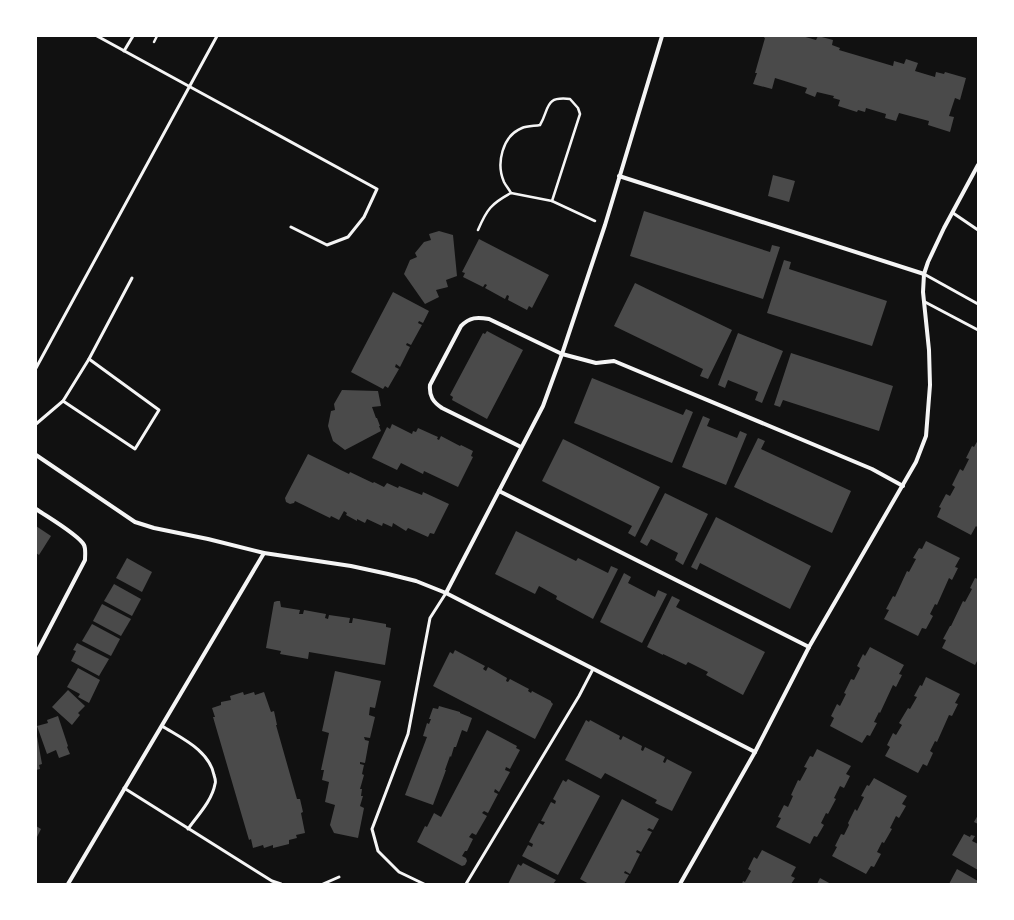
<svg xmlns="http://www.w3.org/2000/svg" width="1014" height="920" viewBox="0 0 1014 920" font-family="'Times New Roman',serif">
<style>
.building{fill:#4a4a4a}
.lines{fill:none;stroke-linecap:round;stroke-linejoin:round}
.path{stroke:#f5f5f5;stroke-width:2.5}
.service{stroke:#f5f5f5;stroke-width:3}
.minor{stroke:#f5f5f5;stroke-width:4}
</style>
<rect width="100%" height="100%" fill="#111"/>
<g class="building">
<polygon points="765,36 802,36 816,40 818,36 833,40 832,45 840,48 839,50 893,66 894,61 904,64 906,59 918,63 915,71 935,77 936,72 944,74 945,72 966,78 960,100 955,98 949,116 954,117 950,132 928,125 929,121 899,113 896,121 885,118 886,114 866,108 865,112 858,110 857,112 838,106 840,100 833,98 834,96 817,92 815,97 805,93 807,88 775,78 772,89 753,84 757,73 755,73 765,38 764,38"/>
<polygon points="773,175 795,181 789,202 768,196"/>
<polygon points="644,211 770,252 772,245 780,247 763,299 630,256"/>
<polygon points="439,231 453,235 457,276 446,280 448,287 436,290 439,297 425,304 404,274 410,260 417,257 415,253 424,242 431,240 429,234"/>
<polygon points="479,239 549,275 532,308 529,306 527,310 508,300 509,296 507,295 505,299 485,288 487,285 485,284 483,287 463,277 465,273 462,272"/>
<polygon points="784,260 791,262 789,269 887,301 872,346 767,313"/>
<polygon points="635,283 732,330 708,379 700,376 703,369 614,326"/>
<polygon points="393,292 429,311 423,323 419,321 418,323 422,325 411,345 407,343 406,345 410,347 400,367 396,364 395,367 399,369 388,388 385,386 383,389 351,372"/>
<polygon points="487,331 523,350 487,419 452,400 453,397 450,395 483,333 485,334"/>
<polygon points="738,333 783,351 762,403 755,400 758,392 728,380 725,388 718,385"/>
<polygon points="791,353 893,386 879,431 783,400 780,407 774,405"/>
<polygon points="592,378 683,415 686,409 693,412 672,463 574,423"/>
<polygon points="342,390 378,391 381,406 372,407 376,418 377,418 380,426 379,426 381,431 345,450 333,441 328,426 331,411 335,410 334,404"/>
<polygon points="703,416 710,419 707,426 737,438 740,431 747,434 726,485 682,467"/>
<polygon points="392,424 412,434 413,431 416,432 418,428 438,437 437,439 439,440 441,436 460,446 461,445 473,451 471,456 473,457 458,487 424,471 423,474 401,463 397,470 372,458 387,427 390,429"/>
<polygon points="758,438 765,441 761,449 851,491 832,533 734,487"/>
<polygon points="563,439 660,487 635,537 628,533 632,526 542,481"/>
<polygon points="978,440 978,528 976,526 971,535 937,517 941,508 939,507 946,494 950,496 955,487 952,485 960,469 963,471 969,459 966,458 972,446 974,447"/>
<polygon points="308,454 349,474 350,472 373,483 374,482 384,487 387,483 398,488 399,486 422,495 423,492 449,504 434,534 430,533 428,537 408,528 406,531 393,523 392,527 383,523 382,526 367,519 365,523 357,519 357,521 346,515 347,513 344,511 339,520 331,516 330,518 295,501 294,503 290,504 286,502 285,498"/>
<polygon points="665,493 708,514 683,565 675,560 678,553 651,539 647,546 640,542"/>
<polygon points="716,517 811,566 790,609 700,563 697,570 691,567"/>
<polygon points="36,526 51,536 39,555 36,553"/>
<polygon points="516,531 576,561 578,558 608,573 611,566 618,569 593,619 556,599 557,596 539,586 535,594 495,574"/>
<polygon points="926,541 960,558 955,567 958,568 952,580 949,578 937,605 935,604 930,614 933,616 926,629 922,628 918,636 884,619 889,610 886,609 893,596 895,597 907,571 909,572 916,559 913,558 919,548 922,549"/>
<polygon points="127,558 152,572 142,592 116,578"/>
<polygon points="624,573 631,577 628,583 655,597 658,590 667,594 642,643 600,622"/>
<polygon points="975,578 978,579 978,659 975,665 942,648 946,640 943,639 950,626 951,626 963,601 965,602 972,589 970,588"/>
<polygon points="114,584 141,599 132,616 104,601"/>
<polygon points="672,596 680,600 676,607 765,652 743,695 706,675 708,672 688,662 686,665 663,654 663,655 647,647"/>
<polygon points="277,601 280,601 281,607 300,610 299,614 303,614 304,610 326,614 325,618 328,619 329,615 350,618 349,623 352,623 353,618 386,624 386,627 391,628 385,665 309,652 308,659 280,654 281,651 266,648 274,602"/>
<polygon points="102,604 131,619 121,636 93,621"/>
<polygon points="92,624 120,639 111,656 82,641"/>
<polygon points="77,643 109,659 99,676 71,661 76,651 73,650"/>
<polygon points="870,647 904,665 899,674 902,675 896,687 893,685 880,713 879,712 874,722 877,723 870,736 867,735 862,743 830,726 834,718 831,716 837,704 840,706 846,694 844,693 851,679 854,680 860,668 857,666 863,654 865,656"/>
<polygon points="455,650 485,666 483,669 486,671 488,667 507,678 506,681 508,682 510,679 529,689 528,691 531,693 532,691 551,701 551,702 553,704 535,739 433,686 450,652 453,654"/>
<polygon points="78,668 100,680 89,703 78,697 80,694 67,687"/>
<polygon points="335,671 381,681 375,708 370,707 369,715 375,717 370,738 364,737 365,740 369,741 365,763 360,762 360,764 364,765 362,774 364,775 360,789 362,789 361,796 363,796 360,806 364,808 358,838 334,833 330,825 335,805 325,802 329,782 322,780 324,770 321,770 329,733 322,731"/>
<polygon points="926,677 960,694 955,703 958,704 952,716 949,715 937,742 935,741 930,751 933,753 927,766 923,764 918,773 885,756 890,747 887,745 893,733 896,735 902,725 899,723 908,708 910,709 917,697 914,696 920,685 922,686"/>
<polygon points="68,690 85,706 78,713 80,715 72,725 52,707"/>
<polygon points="243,692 244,695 254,692 255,695 264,692 271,712 274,711 277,725 276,725 297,799 300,799 303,812 301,813 305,833 296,835 297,838 289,840 289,844 273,848 273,845 264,848 263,845 253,848 251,839 249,840 213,717 215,717 212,708 221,705 221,702 231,700 230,696"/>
<polygon points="439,706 460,712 460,713 472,718 467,732 462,730 456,747 454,747 451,757 450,756 445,770 446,770 433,805 405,795 427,737 423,736 427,723 429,724 431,719 429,719 433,708 438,709"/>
<polygon points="58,716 68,746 67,747 70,754 59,758 56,750 47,754 37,726 48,723 47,720"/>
<polygon points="586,720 589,722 590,720 620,736 619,739 621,740 623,736 642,746 641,750 643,751 645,747 665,757 663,762 665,763 667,759 692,772 672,811 655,803 657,800 605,773 601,779 565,760"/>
<polygon points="487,730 517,746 516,748 520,750 510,769 506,767 505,770 510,772 499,792 495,789 494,792 498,794 488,813 484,811 482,813 487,816 476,835 472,833 469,837 473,839 467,851 465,851 462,856 466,858 467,861 465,865 462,866 417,842 425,826 427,827 434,813 441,817"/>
<polygon points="36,736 37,736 42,764 39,765 40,769 36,770"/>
<polygon points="817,749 851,766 846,774 850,776 844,788 840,786 834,798 836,799 828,814 826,813 821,823 824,825 817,837 814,836 810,844 776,827 781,818 778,817 784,805 788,807 793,796 791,795 798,780 800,781 807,768 804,767 810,756 813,757"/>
<polygon points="874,778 907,796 902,804 906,806 899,818 896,816 890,828 892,829 884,843 882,842 877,852 881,854 874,867 871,866 866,874 832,856 837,847 835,846 841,834 844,835 849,825 848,823 855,809 857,811 864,797 861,796 867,785 869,786"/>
<polygon points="568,779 600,796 558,875 522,856 528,845 532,847 533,844 529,842 539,823 543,825 545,822 541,821 551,802 555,804 556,801 553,799 563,780 566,782"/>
<polygon points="622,799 659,819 653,830 649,828 647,830 652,832 641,852 637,850 636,852 640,854 630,874 625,871 624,873 629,875 624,884 589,884 580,879"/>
<polygon points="978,815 978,824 974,822"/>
<polygon points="36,826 41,829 36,839"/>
<polygon points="964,834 970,837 971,835 975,836 972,841 978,844 978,870 952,855"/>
<polygon points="762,850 796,867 791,876 795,878 791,884 742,884 743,881 745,882 751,871 748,869 754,857 757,859"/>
<polygon points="523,863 556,880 553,884 508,884 518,864 521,866"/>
<polygon points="957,869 978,881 978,884 949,884"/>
<polygon points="820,878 831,884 817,884"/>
</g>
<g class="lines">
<g class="path">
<polyline points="154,42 157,36"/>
<path d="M511 193C509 189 506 186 504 182 496 164 502 136 522 128 527 126 535 126 540 125 550 108 544 96 570 99L578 108 580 114 552 201"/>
<path d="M478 230C487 209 491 204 511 193L552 201 595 221"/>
</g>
<g class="service">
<polyline points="97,36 377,189 364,217 348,237 327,245 291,227"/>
<polyline points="124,51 133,36"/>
<polyline points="953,213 978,230"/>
<polyline points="924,274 978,304"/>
<polyline points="925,302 978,330"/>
<polyline points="36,368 217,36"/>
<polyline points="63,401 135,449 159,410 89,359 132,278"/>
<polyline points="36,424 63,401 89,359"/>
<path d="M162 726C181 738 209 750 214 775 215 778 216 782 215 784 212 801 197 816 188 829"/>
<polyline points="124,788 272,881 281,884"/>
<polyline points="323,884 339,877"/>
<polyline points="424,884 399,872 378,851 372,829 408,734 430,618 446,593"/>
<polyline points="466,884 579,696 593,669"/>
</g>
<g class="minor">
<polyline points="619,176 924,274"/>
<path d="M521 447 442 408C433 402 429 396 430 385L461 326C470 317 477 317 489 319L562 354 596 363 614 361 872 469 903 486"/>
<polyline points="36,455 135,522 154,528 208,539 264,553 351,566 388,574 416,581 446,593 755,752"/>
<polyline points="499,491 809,647"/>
<path d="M36 509C46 516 79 535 84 545 86 549 85 555 85 560L36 654"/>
<polyline points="446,593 543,406 562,354 605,225 662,36"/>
<polyline points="68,884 264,553"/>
<polyline points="680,884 755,752 809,647 916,462 926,436 930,385 929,350 923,292 924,274 928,262 944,228 978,165"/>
</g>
</g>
<rect width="1014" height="920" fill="none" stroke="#ffffff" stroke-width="74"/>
</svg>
